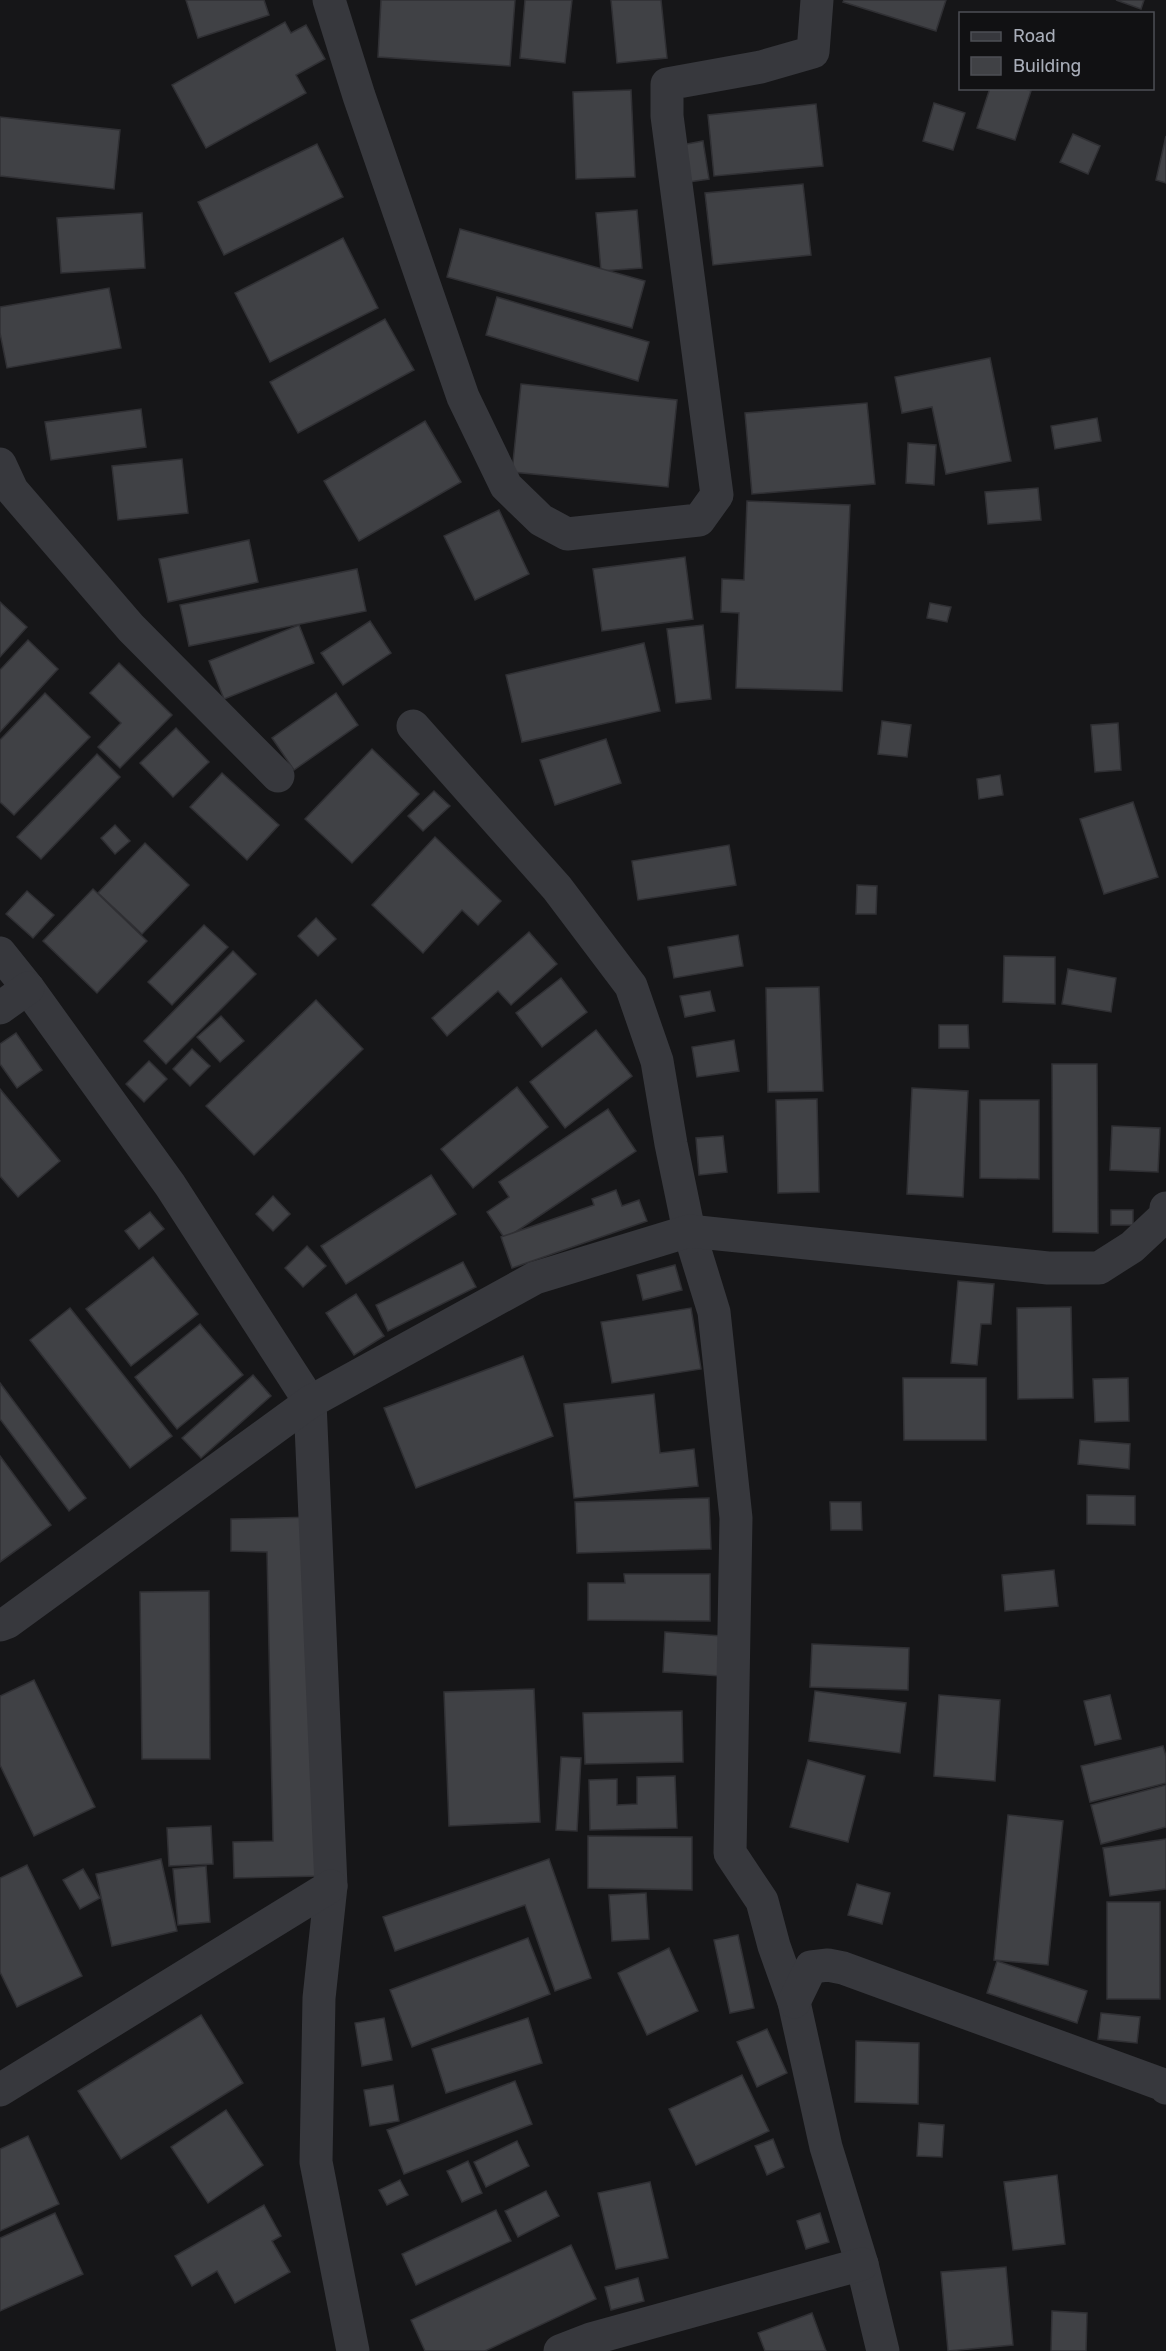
<svg xmlns="http://www.w3.org/2000/svg" width="1166" height="2351" viewBox="0 0 1166 2351" font-family="Rubik,sans-serif">
<style>
.building{fill:#404145;stroke:#303034;stroke-width:1.5}
.lines{fill:none;stroke-linecap:round;stroke-linejoin:round}
.street{stroke:#37383d;stroke-width:33}
</style>
<rect width="100%" height="100%" fill="#161618"/>
<g class="building">
<polygon points="186,0 264,0 269,15 198,38"/>
<polygon points="381,0 515,0 510,66 378,57"/>
<polygon points="525,0 572,0 565,63 520,58"/>
<polygon points="611,0 661,0 667,58 617,63"/>
<polygon points="844,0 946,0 936,31 843,2"/>
<polygon points="1116,0 1144,0 1141,9"/>
<polygon points="285,22 291,33 306,25 325,59 296,75 306,93 206,148 172,85"/>
<polygon points="990,88 1023,88 1031,91 1015,140 977,128"/>
<polygon points="631,90 635,177 576,179 573,92"/>
<polygon points="934,103 965,113 953,150 923,141"/>
<polygon points="816,104 823,166 714,176 708,115"/>
<polygon points="0,117 120,130 114,189 0,176"/>
<polygon points="1073,134 1100,146 1088,174 1060,162"/>
<polygon points="1166,136 1166,183 1156,180"/>
<polygon points="703,141 709,179 682,183 676,146"/>
<polygon points="317,144 343,197 224,255 198,202"/>
<polygon points="803,184 811,255 713,265 705,193"/>
<polygon points="637,210 642,268 601,271 596,213"/>
<polygon points="142,213 145,268 61,273 57,218"/>
<polygon points="460,229 645,281 632,328 447,277"/>
<polygon points="343,238 378,308 270,362 235,293"/>
<polygon points="109,288 121,348 7,368 0,333 0,307"/>
<polygon points="497,297 649,342 638,381 486,335"/>
<polygon points="385,319 414,370 298,433 270,382"/>
<polygon points="990,358 1011,461 946,474 932,407 902,413 895,377"/>
<polygon points="521,384 677,400 668,487 512,472"/>
<polygon points="867,403 875,484 752,494 745,413"/>
<polygon points="141,409 146,447 51,460 45,422"/>
<polygon points="1097,418 1101,441 1055,449 1051,426"/>
<polygon points="425,421 461,482 359,541 324,481"/>
<polygon points="908,443 936,445 934,485 906,483"/>
<polygon points="182,459 188,513 118,520 112,466"/>
<polygon points="1038,488 1041,520 988,524 985,492"/>
<polygon points="747,501 850,505 842,691 736,688 739,613 721,612 722,579 744,580"/>
<polygon points="499,510 529,574 475,600 444,536"/>
<polygon points="249,540 258,582 168,602 159,559"/>
<polygon points="685,557 693,619 602,631 593,569"/>
<polygon points="357,569 366,611 189,646 180,605"/>
<polygon points="0,602 27,627 0,657"/>
<polygon points="930,603 951,607 947,622 927,618"/>
<polygon points="370,621 391,653 343,685 321,653"/>
<polygon points="299,625 314,663 224,699 209,661"/>
<polygon points="703,625 711,699 676,703 667,629"/>
<polygon points="28,640 58,669 0,732 0,670"/>
<polygon points="644,643 660,711 522,742 506,675"/>
<polygon points="119,663 172,715 120,768 98,747 121,723 90,693"/>
<polygon points="45,693 90,737 14,815 0,802 0,740"/>
<polygon points="336,693 358,725 294,770 272,738"/>
<polygon points="882,721 911,725 907,757 878,754"/>
<polygon points="1118,723 1121,770 1095,772 1091,725"/>
<polygon points="176,728 209,762 173,797 140,763"/>
<polygon points="606,739 621,783 555,805 540,760"/>
<polygon points="372,749 419,794 352,863 305,819"/>
<polygon points="97,754 120,777 41,859 17,837"/>
<polygon points="222,773 279,825 247,860 190,807"/>
<polygon points="1000,775 1003,795 979,799 977,779"/>
<polygon points="434,791 450,806 423,831 408,816"/>
<polygon points="1133,802 1158,877 1104,894 1080,819"/>
<polygon points="115,825 130,841 115,854 101,838"/>
<polygon points="435,837 501,901 478,925 462,910 423,953 372,905"/>
<polygon points="145,843 189,885 142,934 98,893"/>
<polygon points="729,845 736,885 638,900 632,861"/>
<polygon points="857,885 877,886 876,914 856,914"/>
<polygon points="93,889 147,941 97,993 43,941"/>
<polygon points="27,891 54,915 33,938 6,914"/>
<polygon points="316,918 336,939 318,956 298,936"/>
<polygon points="204,925 228,947 172,1005 148,982"/>
<polygon points="529,932 557,964 511,1005 498,991 447,1036 432,1018"/>
<polygon points="738,935 743,966 674,978 668,947"/>
<polygon points="233,951 256,974 166,1064 144,1041"/>
<polygon points="1004,956 1055,957 1055,1004 1003,1002"/>
<polygon points="1068,969 1116,978 1111,1012 1062,1004"/>
<polygon points="561,978 587,1012 542,1047 516,1013"/>
<polygon points="819,987 823,1091 768,1092 766,988"/>
<polygon points="710,991 715,1011 685,1017 680,996"/>
<polygon points="316,1000 363,1049 254,1155 206,1106"/>
<polygon points="221,1016 244,1041 220,1062 197,1037"/>
<polygon points="939,1025 968,1025 969,1048 939,1048"/>
<polygon points="596,1030 632,1076 565,1128 530,1082"/>
<polygon points="16,1033 42,1070 17,1088 0,1064 0,1044"/>
<polygon points="734,1040 739,1071 697,1077 692,1047"/>
<polygon points="192,1049 210,1066 190,1086 173,1069"/>
<polygon points="149,1061 167,1079 144,1102 126,1084"/>
<polygon points="1052,1064 1097,1064 1098,1233 1053,1232"/>
<polygon points="517,1087 548,1127 473,1188 441,1149"/>
<polygon points="912,1088 968,1091 963,1197 907,1194"/>
<polygon points="0,1089 60,1161 18,1197 0,1176"/>
<polygon points="817,1099 819,1192 778,1193 776,1100"/>
<polygon points="980,1100 1039,1100 1039,1179 980,1178"/>
<polygon points="608,1109 636,1151 505,1239 487,1212 509,1197 499,1182"/>
<polygon points="1112,1126 1160,1128 1158,1172 1110,1170"/>
<polygon points="723,1136 727,1172 699,1175 696,1138"/>
<polygon points="431,1175 456,1214 346,1284 321,1246"/>
<polygon points="616,1190 622,1206 639,1200 647,1221 512,1268 501,1237 594,1205 592,1199"/>
<polygon points="273,1196 290,1214 273,1231 256,1214"/>
<rect x="1111" y="1210" width="22" height="15"/>
<polygon points="150,1212 164,1229 139,1249 125,1231"/>
<polygon points="307,1246 326,1266 303,1287 285,1268"/>
<polygon points="153,1257 198,1314 131,1366 86,1309"/>
<polygon points="463,1262 476,1287 388,1331 376,1305"/>
<polygon points="675,1265 682,1290 643,1300 637,1275"/>
<polygon points="958,1281 994,1284 991,1324 981,1324 977,1365 951,1363"/>
<polygon points="356,1294 384,1336 354,1355 326,1313"/>
<polygon points="1071,1307 1073,1398 1018,1399 1017,1308"/>
<polygon points="70,1308 172,1436 130,1468 30,1340"/>
<polygon points="691,1308 701,1369 612,1383 601,1322"/>
<polygon points="200,1324 243,1375 177,1429 135,1377"/>
<polygon points="523,1356 553,1436 416,1488 384,1408"/>
<polygon points="253,1375 271,1396 201,1458 182,1438"/>
<polygon points="903,1378 986,1378 986,1440 904,1440"/>
<polygon points="1128,1378 1129,1421 1095,1422 1093,1379"/>
<polygon points="0,1383 86,1498 69,1511 0,1419"/>
<polygon points="654,1394 660,1453 694,1449 698,1486 574,1498 564,1404"/>
<polygon points="1080,1440 1130,1444 1129,1469 1078,1464"/>
<polygon points="0,1456 51,1525 0,1562"/>
<polygon points="1087,1495 1135,1496 1135,1525 1087,1524"/>
<polygon points="709,1498 711,1549 577,1553 575,1502"/>
<polygon points="830,1502 861,1502 862,1530 831,1530"/>
<polygon points="314,1517 321,1876 234,1878 233,1842 273,1841 267,1552 231,1551 231,1519"/>
<polygon points="1054,1570 1058,1606 1005,1611 1002,1575"/>
<polygon points="624,1574 710,1574 710,1621 588,1620 588,1583 625,1583"/>
<polygon points="209,1591 210,1759 142,1759 140,1592"/>
<polygon points="665,1632 722,1636 720,1676 663,1672"/>
<polygon points="812,1644 909,1648 908,1690 810,1687"/>
<polygon points="34,1680 95,1807 34,1836 0,1765 0,1696"/>
<polygon points="534,1689 540,1822 449,1826 444,1692"/>
<polygon points="815,1691 906,1703 900,1753 809,1741"/>
<polygon points="939,1695 1000,1700 995,1781 934,1776"/>
<polygon points="1110,1695 1121,1739 1095,1745 1084,1701"/>
<polygon points="682,1711 683,1762 585,1764 583,1713"/>
<polygon points="1163,1746 1166,1756 1166,1783 1090,1802 1081,1766"/>
<polygon points="561,1757 581,1758 577,1831 556,1830"/>
<polygon points="808,1760 865,1776 848,1842 790,1827"/>
<polygon points="675,1776 677,1828 590,1830 589,1780 617,1779 617,1805 637,1804 637,1777"/>
<polygon points="1166,1785 1166,1827 1101,1844 1091,1805"/>
<polygon points="1008,1815 1063,1821 1048,1965 994,1960"/>
<polygon points="211,1826 213,1864 169,1866 167,1828"/>
<polygon points="588,1836 692,1837 692,1890 588,1888"/>
<polygon points="1166,1839 1166,1889 1110,1896 1103,1848"/>
<polygon points="161,1859 177,1931 112,1946 96,1874"/>
<polygon points="549,1859 591,1978 555,1991 525,1905 395,1951 383,1917"/>
<polygon points="27,1865 82,1976 17,2007 0,1972 0,1878"/>
<polygon points="206,1866 210,1922 178,1925 173,1869"/>
<polygon points="83,1869 100,1898 80,1909 63,1880"/>
<polygon points="857,1884 890,1893 882,1924 848,1915"/>
<polygon points="646,1893 649,1939 612,1941 609,1895"/>
<rect x="1107" y="1902" width="53" height="97"/>
<polygon points="738,1935 754,2008 730,2013 714,1940"/>
<polygon points="528,1938 550,1994 412,2047 390,1990"/>
<polygon points="669,1948 698,2011 647,2035 618,1973"/>
<polygon points="997,1961 1087,1991 1077,2023 987,1993"/>
<polygon points="1101,2013 1140,2017 1137,2043 1098,2039"/>
<polygon points="201,2015 243,2083 121,2159 78,2091"/>
<polygon points="384,2018 392,2060 362,2066 355,2023"/>
<polygon points="528,2018 542,2063 446,2093 432,2049"/>
<polygon points="767,2029 787,2073 757,2087 737,2042"/>
<polygon points="856,2041 919,2043 918,2104 855,2102"/>
<polygon points="742,2075 769,2131 696,2165 669,2109"/>
<polygon points="515,2081 532,2124 404,2174 387,2130"/>
<polygon points="393,2085 399,2121 370,2126 364,2090"/>
<polygon points="226,2110 263,2165 208,2203 171,2147"/>
<polygon points="919,2123 944,2125 942,2157 917,2156"/>
<polygon points="28,2136 59,2204 0,2231 0,2149"/>
<polygon points="773,2139 784,2167 767,2175 755,2146"/>
<polygon points="517,2141 529,2166 486,2187 474,2162"/>
<polygon points="468,2161 482,2193 462,2202 447,2171"/>
<polygon points="1057,2175 1065,2244 1013,2250 1004,2182"/>
<polygon points="400,2180 408,2195 387,2205 379,2190"/>
<polygon points="650,2182 668,2258 616,2269 598,2193"/>
<polygon points="546,2191 559,2216 518,2237 505,2211"/>
<polygon points="264,2205 281,2236 272,2241 290,2272 235,2303 217,2271 192,2286 175,2256"/>
<polygon points="496,2210 511,2241 416,2285 402,2254"/>
<polygon points="55,2213 83,2274 0,2311 0,2238"/>
<polygon points="820,2213 829,2242 806,2249 797,2221"/>
<polygon points="571,2245 596,2299 485,2351 425,2351 411,2320"/>
<polygon points="1006,2267 1013,2345 948,2351 941,2272"/>
<polygon points="638,2278 644,2301 611,2310 605,2287"/>
<polygon points="1052,2311 1087,2313 1086,2351 1051,2351"/>
<polygon points="812,2313 826,2351 765,2351 758,2333"/>
</g>
<g class="lines">
<g class="street">
<polyline points="329,0 359,96 463,397 506,486 541,520 567,534 699,520 717,495 667,116 667,84 761,67 813,52 817,0"/>
<polyline points="0,464 12,490 131,628 278,776"/>
<polyline points="413,726 557,888 631,986 657,1061 671,1144 689,1231 714,1312 736,1518 730,1853 762,1901 774,1946 794,2002 826,2147 862,2264 883,2351"/>
<polyline points="0,953 28,988 170,1185 310,1402 331,1886 319,1998 316,2162 353,2351"/>
<polyline points="0,1008 28,988"/>
<polyline points="0,1625 8,1622 310,1402 535,1278 689,1231 1048,1268 1099,1268 1132,1247 1165,1216 1166,1208"/>
<polyline points="794,2002 811,1967 828,1965 843,1968 1164,2085 1166,2088"/>
<polyline points="0,2090 331,1886"/>
<polyline points="560,2351 591,2339 862,2264"/>
</g>
</g>
<rect x="959" y="12" width="195" height="78" fill="#111113" stroke="#4d4f55" stroke-width="1.5"/>
<rect x="971" y="32" width="30" height="9" fill="#37383d" stroke="#4d4f55" stroke-width="1.5"/>
<text x="1013" y="42" font-size="18" fill="#a8adb8">Road</text>
<rect x="971" y="57" width="30" height="18" fill="#404145" stroke="#4d4f55" stroke-width="1.5"/>
<text x="1013" y="72" font-size="18" fill="#a8adb8">Building</text>
</svg>
